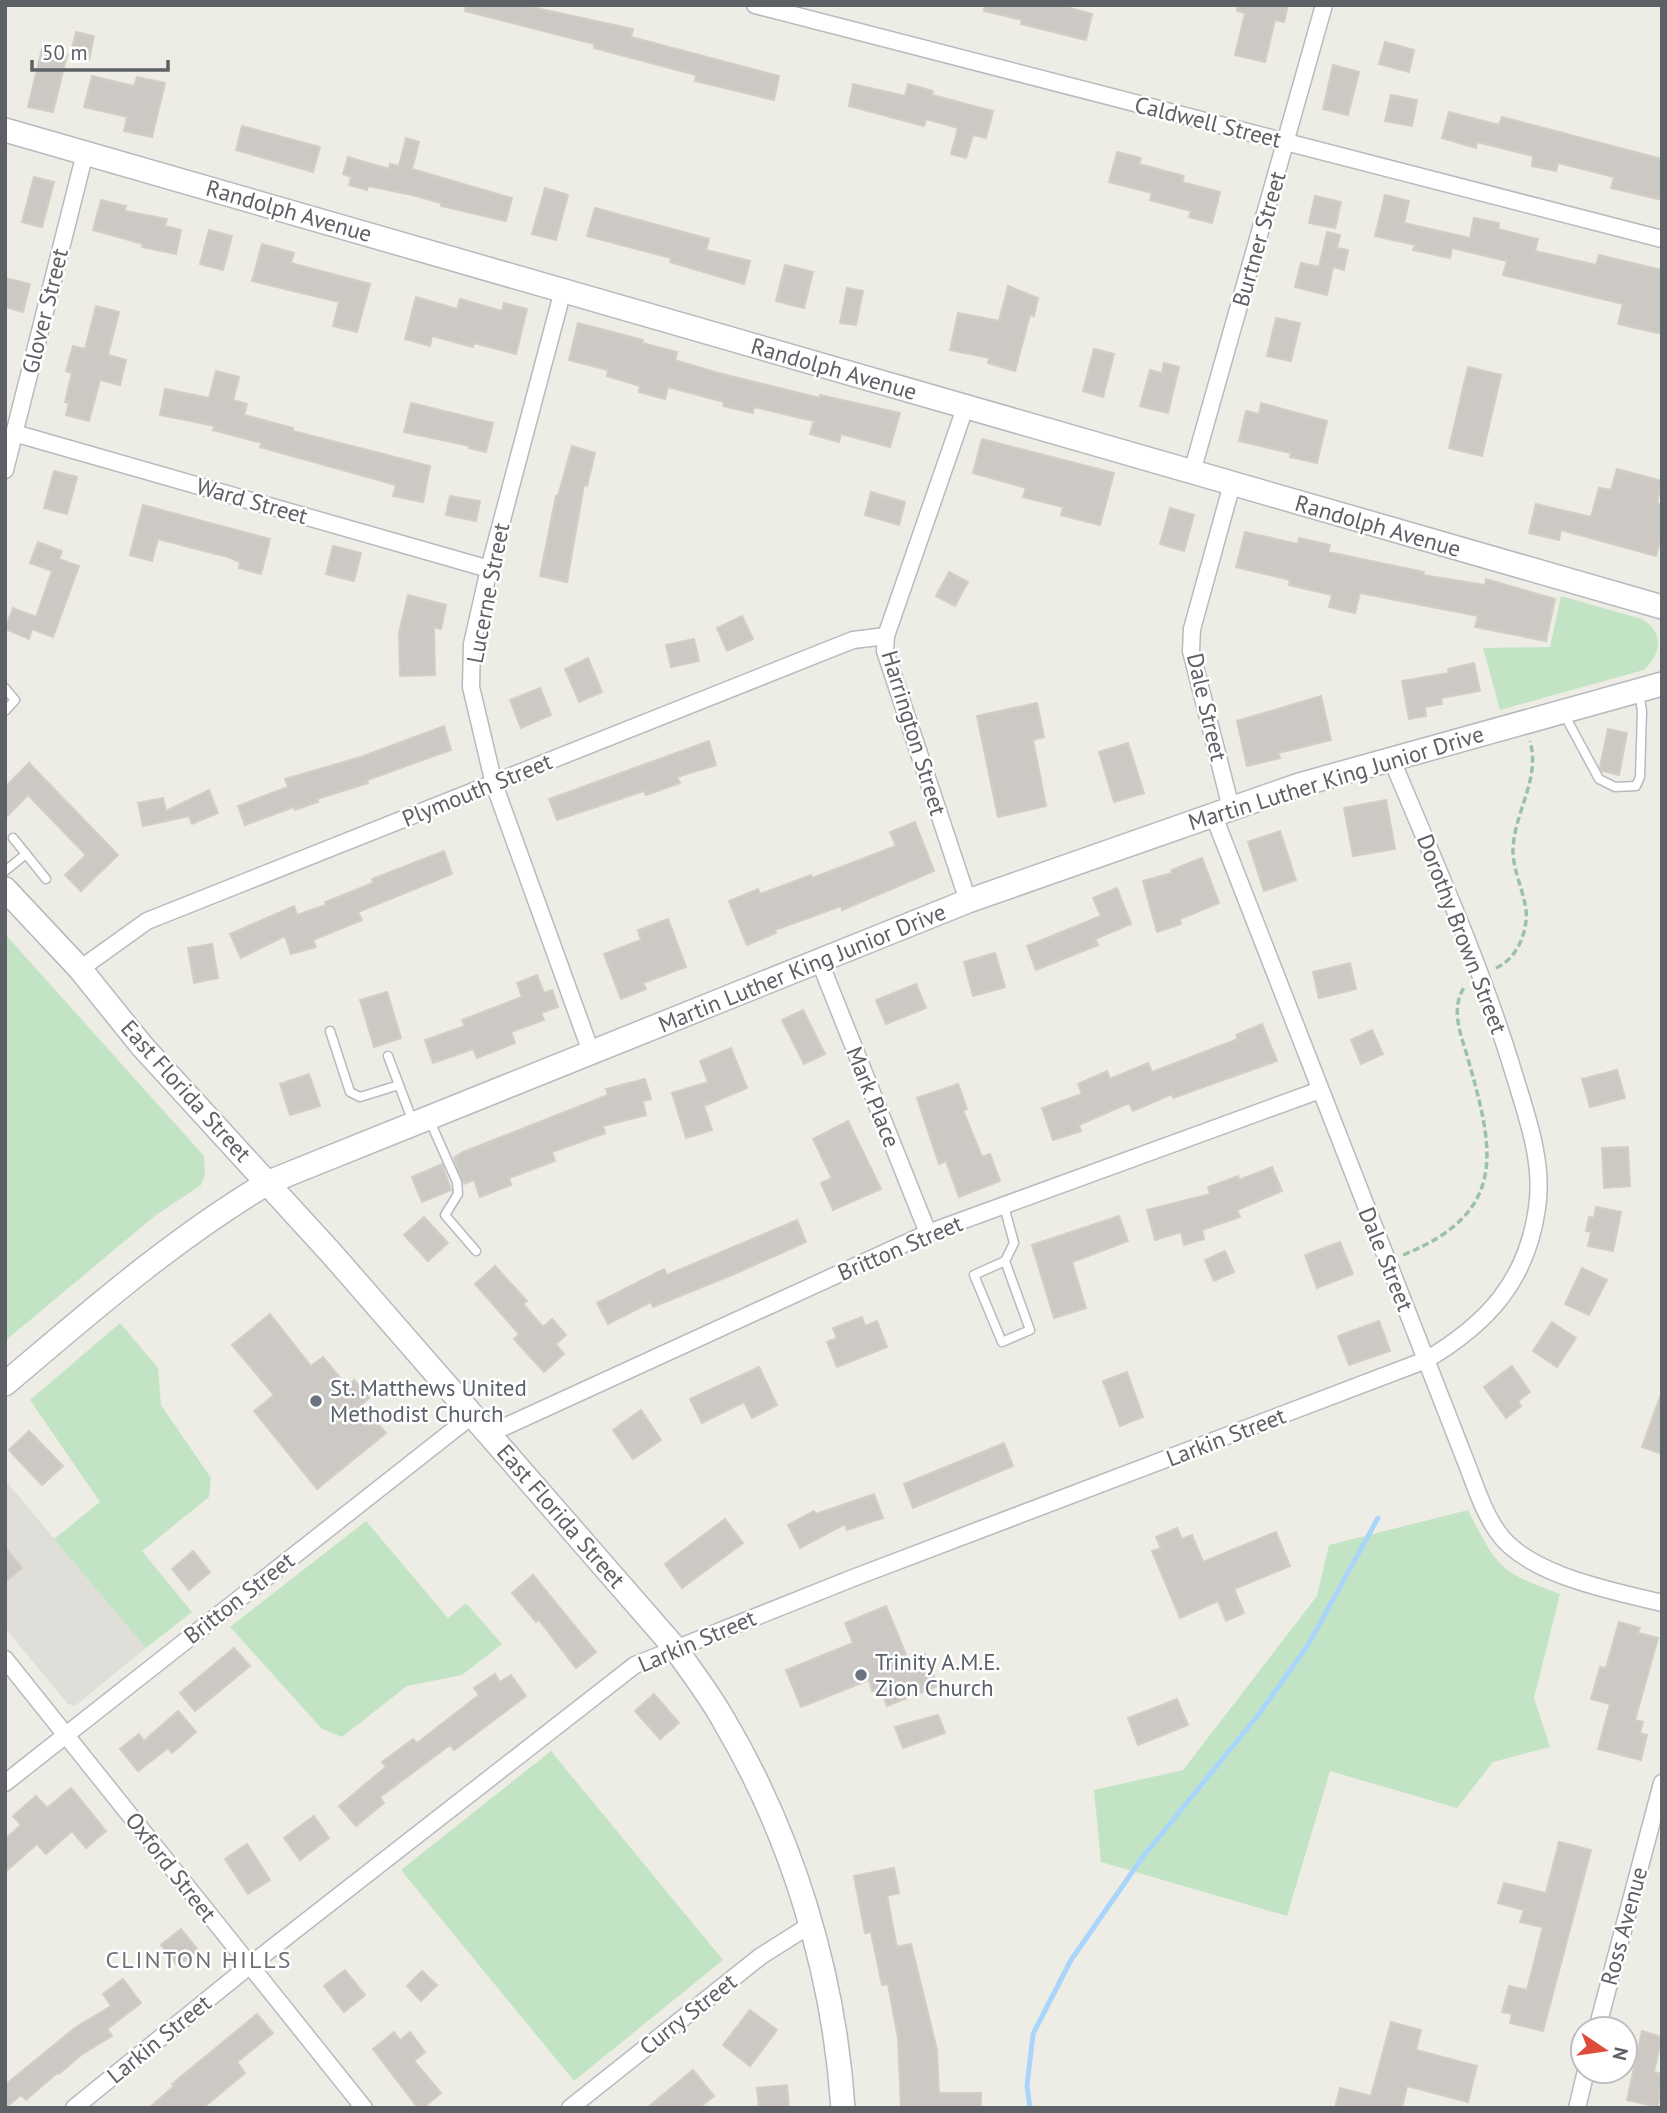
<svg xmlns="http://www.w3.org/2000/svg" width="1667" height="2113" viewBox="0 0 1667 2113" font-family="'PT Sans',sans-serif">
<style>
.industrial{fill:#e0ded9}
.green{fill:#c3e4c4}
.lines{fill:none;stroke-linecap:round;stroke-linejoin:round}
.stream{stroke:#aad5fa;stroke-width:5}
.building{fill:#ccc9c4;stroke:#d3cec4;stroke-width:2}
.lane-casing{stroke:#b7babe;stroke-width:11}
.street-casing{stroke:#b7babe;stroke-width:19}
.secondary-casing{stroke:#b7b9be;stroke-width:26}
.path{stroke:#9bc2a7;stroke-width:3.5;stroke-dasharray:7 3.5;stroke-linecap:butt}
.lane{stroke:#fff;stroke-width:8}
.street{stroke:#fff;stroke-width:16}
.secondary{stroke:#fff;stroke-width:23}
.worship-dot{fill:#6b7280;stroke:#fff;stroke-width:2.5}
.labels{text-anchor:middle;stroke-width:5;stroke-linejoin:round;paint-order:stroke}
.street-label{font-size:23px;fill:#5d6065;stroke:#fff}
.worship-label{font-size:23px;fill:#5b616d;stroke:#fff;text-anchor:start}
.neighbourhood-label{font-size:24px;letter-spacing:2px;fill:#6e7277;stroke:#fff}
</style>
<rect width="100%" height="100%" fill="#eeede5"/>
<polygon class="industrial" points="5,1480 146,1648 75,1706 68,1704 5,1628"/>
<g class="green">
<path d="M1561 596 1642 619C1664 632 1662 653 1644 670L1500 710 1483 648 1550 647Z"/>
<polygon points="5,934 204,1156 205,1175 201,1185 156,1215 5,1341"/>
<polygon points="120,1323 158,1368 161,1405 211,1478 209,1497 142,1551 192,1612 146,1648 54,1539 100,1502 30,1400"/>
<path d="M1468 1510C1497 1567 1499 1572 1560 1594L1534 1698 1550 1747 1493 1762 1457 1808 1330 1771 1287 1916 1101 1862 1094 1790 1183 1770 1317 1596 1329 1545Z"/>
<polygon points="366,1521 448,1618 466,1603 502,1644 462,1675 407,1686 342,1737 322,1729 230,1627"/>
<polygon points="551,1751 723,1960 574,2081 401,1870"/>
</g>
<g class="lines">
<polyline class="stream" points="1030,2108 1027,2086 1033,2034 1071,1960 1142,1858 1259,1714 1308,1645 1378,1518"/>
</g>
<g class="building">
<polygon points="466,5 522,5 633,29 631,37 779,76 774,100 695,81 696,75 594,48 594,44 465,11"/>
<polygon points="985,5 1059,5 1092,14 1086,40 1021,24 1022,20 984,11"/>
<polygon points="1238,5 1288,5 1284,22 1275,20 1265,62 1235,55 1245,13 1237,11"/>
<polygon points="76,32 94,36 89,60 70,56"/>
<polygon points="1385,42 1414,50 1409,72 1379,64"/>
<polygon points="42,49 67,55 53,112 28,107"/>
<polygon points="1333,65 1359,72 1348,115 1323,109"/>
<polygon points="92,76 134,86 137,77 165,83 152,137 124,131 127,117 84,107"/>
<polygon points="853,84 905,96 908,84 933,91 932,95 993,111 986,138 973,135 966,158 951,154 958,128 926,119 924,126 849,106"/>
<polygon points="1391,95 1417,100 1412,126 1385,121"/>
<polygon points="1449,112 1499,125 1502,117 1662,159 1662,200 1611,188 1614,177 1558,163 1556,171 1532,166 1533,156 1477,142 1476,148 1442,138"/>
<polygon points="242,126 320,147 313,172 236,150"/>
<polygon points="406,138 419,142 412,169 512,198 506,221 441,206 441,203 412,195 368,186 367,190 349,185 351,177 343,174 348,157 389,169 390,164 399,166"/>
<polygon points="1117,152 1141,158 1139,164 1184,176 1182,182 1220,192 1212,223 1189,217 1191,211 1150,200 1152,193 1109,182"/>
<polygon points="34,177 54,182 42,227 22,222"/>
<polygon points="545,188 568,195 556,240 532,234"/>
<polygon points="1385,195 1409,201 1404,223 1470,238 1474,218 1499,223 1498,229 1538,239 1535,251 1596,265 1599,255 1662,270 1662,334 1618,324 1623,304 1503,275 1507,261 1452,248 1450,258 1413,250 1415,245 1375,236"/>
<polygon points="1315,196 1341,202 1335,228 1309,223"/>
<polygon points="101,200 126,206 125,211 167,219 165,226 181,230 176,254 142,247 143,244 93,230"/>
<polygon points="595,208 709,239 706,250 750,261 744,284 670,262 671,258 587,236"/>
<polygon points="209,230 232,236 223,270 200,264"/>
<polygon points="1327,232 1340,235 1337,248 1348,250 1344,270 1333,267 1327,295 1295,287 1301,263 1319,267"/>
<polygon points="262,244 294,253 291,263 370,284 357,332 333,326 339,302 252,281"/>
<polygon points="785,265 813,272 804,308 776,301"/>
<polygon points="5,278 30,284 23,312 5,307"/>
<polygon points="1008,286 1038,298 1034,316 1030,315 1015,371 988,363 989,358 950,350 958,313 999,321"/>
<polygon points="847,288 863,291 856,325 840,323"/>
<polygon points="416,297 457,309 460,299 502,311 504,303 527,309 516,354 474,343 473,347 432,336 430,346 405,339"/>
<polygon points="96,306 119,312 108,355 126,360 120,385 100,380 89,421 66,415 69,403 65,402 72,373 66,371 73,346 85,349"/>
<polygon points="1276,318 1300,323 1291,361 1267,356"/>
<polygon points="578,323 643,340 642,343 677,352 675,360 718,373 820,398 820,395 900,413 890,447 841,434 839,442 810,434 814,421 754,407 753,413 723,406 724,402 668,387 665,399 639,392 640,386 607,376 608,370 569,360"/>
<polygon points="1094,349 1114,354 1103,397 1083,391"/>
<polygon points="1164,363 1179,367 1168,413 1140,406 1150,370 1162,373"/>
<polygon points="1468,367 1501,375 1482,456 1449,448"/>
<polygon points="216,371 239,377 233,400 247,404 244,415 293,428 293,431 430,466 423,502 393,496 396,485 260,447 262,443 213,430 215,426 160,415 165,389 209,398"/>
<polygon points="411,403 493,423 486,452 469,448 470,446 404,432"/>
<polygon points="1261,403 1327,421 1317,463 1290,457 1291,453 1239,441 1246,411 1259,414"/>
<polygon points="982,439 1114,473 1100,525 1061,515 1063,507 1023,497 1026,488 973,473"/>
<polygon points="572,446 595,453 587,486 584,485 567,582 540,576 556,496 558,496"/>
<polygon points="1617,469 1662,481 1657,503 1662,505 1662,534 1656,556 1561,530 1559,540 1529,533 1536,504 1591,517 1599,488 1611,490"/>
<polygon points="54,471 77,477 67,514 44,508"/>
<polygon points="871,492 905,502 899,525 865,515"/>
<polygon points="450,496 480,501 476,521 446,515"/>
<polygon points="143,505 270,539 261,574 239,568 240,562 228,557 158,539 152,561 130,555"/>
<polygon points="1170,508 1194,515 1184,551 1160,544"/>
<polygon points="1245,532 1298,544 1299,538 1330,545 1328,552 1424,572 1423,575 1485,585 1486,579 1555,599 1546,641 1475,627 1478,616 1360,593 1355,613 1329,607 1332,595 1289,585 1290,580 1236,567"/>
<polygon points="38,542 62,551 59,559 79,566 53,637 32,629 29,639 5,629 13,608 36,617 52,571 30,563"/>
<polygon points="333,546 361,553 354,581 326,574"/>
<polygon points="949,572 968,582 955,606 936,596"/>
<polygon points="408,595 446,605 441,629 434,627 435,675 400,676 399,633"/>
<polygon points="742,616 753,639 727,651 717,628"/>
<polygon points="694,639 699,661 671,667 666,645"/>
<polygon points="588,658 602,692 579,702 565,669"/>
<polygon points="1474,663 1480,691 1441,698 1442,704 1425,707 1426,716 1409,719 1402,681 1449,673 1448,669"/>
<polygon points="540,688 551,715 521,728 510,700"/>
<polygon points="1321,696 1331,740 1278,753 1280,758 1247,766 1237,721"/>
<polygon points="1037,703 1044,737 1033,740 1046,806 998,817 977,716"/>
<polygon points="444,726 451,750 367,780 368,783 317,799 318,802 295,810 294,807 245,825 238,806 288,787 285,779 361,757"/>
<polygon points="1608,729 1627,733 1619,775 1602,771 1600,767"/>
<polygon points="709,741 716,765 677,777 680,783 646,795 644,791 557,820 549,799"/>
<polygon points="1128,743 1144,793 1114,802 1099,752"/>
<polygon points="29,763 118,855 81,891 65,875 86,855 28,795 5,818 5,787"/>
<polygon points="209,790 218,813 192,824 189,816 143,826 138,803 163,798 166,811"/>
<polygon points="1386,800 1395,849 1353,856 1344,808"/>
<polygon points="915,822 934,871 842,910 841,906 775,930 776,933 747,945 729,901 758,889 760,894 811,875 812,878 896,846 890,832"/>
<polygon points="1280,831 1296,880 1264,891 1248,842"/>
<polygon points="444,851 452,874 358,912 362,920 313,940 316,947 291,954 285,936 241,958 230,934 294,906 297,915 326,905 325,902 373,883 372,879"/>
<polygon points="1202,858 1219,903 1180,919 1181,924 1157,932 1143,881 1172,873 1171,870"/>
<polygon points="1117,888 1131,924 1095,939 1098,945 1036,970 1027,946 1101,916 1093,898"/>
<polygon points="668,919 686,967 643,983 646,989 621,999 604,954 641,940 638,930"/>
<polygon points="212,944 218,978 194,983 188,948"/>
<polygon points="995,953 1005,987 973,996 964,962"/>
<polygon points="1350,963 1356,989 1319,998 1313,972"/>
<polygon points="537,975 544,993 552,990 558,1007 541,1013 544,1020 511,1032 515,1043 477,1058 473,1049 433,1063 425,1040 465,1026 462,1020 522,997 517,983"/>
<polygon points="916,984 926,1008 886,1024 876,1000"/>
<polygon points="387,992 401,1038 374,1047 360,1000"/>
<polygon points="803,1010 825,1054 804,1064 782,1020"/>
<polygon points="1262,1024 1277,1061 1173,1098 1172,1094 1133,1111 1129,1103 1079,1125 1081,1131 1053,1140 1042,1108 1082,1094 1078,1084 1107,1071 1110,1079 1148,1063 1152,1072 1238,1039 1236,1035"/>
<polygon points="1372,1030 1383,1054 1361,1064 1351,1040"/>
<polygon points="731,1048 747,1088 704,1106 712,1130 686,1138 672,1093 708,1082 700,1061"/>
<polygon points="1617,1070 1625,1098 1590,1107 1582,1079"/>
<polygon points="309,1074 320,1106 290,1115 280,1084"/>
<polygon points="645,1079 651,1099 643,1101 646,1115 603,1126 605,1133 552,1152 555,1161 509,1178 511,1185 480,1197 474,1180 464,1184 454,1158 463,1152 608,1095 606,1089"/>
<polygon points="958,1084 967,1109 963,1110 982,1157 990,1154 1000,1181 959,1197 946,1161 939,1164 917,1098"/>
<polygon points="848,1121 881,1189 833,1210 821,1183 832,1178 813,1139"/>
<polygon points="1628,1147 1630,1186 1604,1188 1602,1148"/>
<polygon points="442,1164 451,1190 422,1202 412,1177"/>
<polygon points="1272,1167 1282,1191 1237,1210 1240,1217 1202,1230 1204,1239 1184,1245 1181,1232 1155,1240 1147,1210 1210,1194 1208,1187 1238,1176 1239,1180"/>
<polygon points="1596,1207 1621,1212 1613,1251 1588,1246 1591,1232 1586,1231 1589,1217 1594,1218"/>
<polygon points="1119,1216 1128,1241 1072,1262 1086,1308 1054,1318 1032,1245"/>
<polygon points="424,1217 448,1243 428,1261 404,1235"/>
<polygon points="797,1220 806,1242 732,1275 653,1307 651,1302 608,1324 597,1303 664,1269 667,1275"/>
<polygon points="1340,1242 1353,1274 1317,1288 1305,1255"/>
<polygon points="1225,1251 1234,1272 1214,1281 1205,1260"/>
<polygon points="495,1266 527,1301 523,1304 543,1327 552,1319 566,1335 556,1344 564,1354 544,1372 514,1339 519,1334 475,1284"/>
<polygon points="1582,1268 1607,1280 1589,1315 1565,1304"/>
<polygon points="270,1314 311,1366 323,1357 347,1386 354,1380 369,1398 362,1404 386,1433 317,1489 254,1411 274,1395 232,1345"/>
<polygon points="862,1317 865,1326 877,1321 887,1347 837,1367 827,1342 837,1338 833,1328"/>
<polygon points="1379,1321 1390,1351 1349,1365 1338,1336"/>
<polygon points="1552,1322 1576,1338 1557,1367 1533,1351"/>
<polygon points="1512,1366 1530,1392 1518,1401 1521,1406 1506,1418 1484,1387"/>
<polygon points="759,1367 777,1405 752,1418 744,1402 702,1423 690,1399"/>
<polygon points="1127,1372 1143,1417 1120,1426 1103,1381"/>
<polygon points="1660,1397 1662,1397 1662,1454 1642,1447"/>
<polygon points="641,1410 661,1440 633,1459 613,1430"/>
<polygon points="29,1431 63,1466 42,1485 9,1450"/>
<polygon points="1004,1443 1013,1466 913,1508 904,1484"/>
<polygon points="874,1494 883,1518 847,1530 845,1524 800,1548 788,1525 814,1511 816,1514"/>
<polygon points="725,1519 743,1543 682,1588 665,1564"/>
<polygon points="1177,1528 1182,1539 1192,1535 1203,1562 1276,1532 1290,1566 1234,1589 1244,1613 1226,1621 1218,1601 1180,1618 1152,1551 1161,1548 1156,1537"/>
<polygon points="5,1547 22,1568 5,1582"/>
<polygon points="193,1551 210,1572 189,1590 172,1569"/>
<polygon points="533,1575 596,1652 576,1668 539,1620 536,1622 512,1593"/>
<polygon points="886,1606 908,1660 925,1654 938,1686 887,1706 881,1689 872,1691 869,1680 801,1707 786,1670 853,1643 845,1623"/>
<polygon points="1619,1622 1640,1628 1638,1633 1658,1638 1635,1720 1643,1722 1640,1733 1647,1735 1641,1760 1598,1749 1610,1704 1591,1699 1600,1667 1606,1668"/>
<polygon points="234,1648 250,1666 195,1711 180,1693"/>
<polygon points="495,1674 500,1682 511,1675 526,1696 454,1750 450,1745 380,1797 384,1803 356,1826 339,1806 386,1767 382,1762 413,1739 417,1743 479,1695 474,1688"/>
<polygon points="654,1694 679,1723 660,1739 635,1711"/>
<polygon points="1177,1699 1188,1725 1138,1745 1128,1718"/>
<polygon points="178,1711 196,1732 172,1753 168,1748 138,1771 120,1749 139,1734 144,1741"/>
<polygon points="938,1715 945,1733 903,1748 895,1727"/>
<polygon points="71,1788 106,1831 86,1848 72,1831 46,1854 37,1844 5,1872 5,1839 21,1825 13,1816 36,1796 47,1808"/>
<polygon points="314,1816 329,1838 300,1860 284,1838"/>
<polygon points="1559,1842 1591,1850 1543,2031 1510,2023 1512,2014 1502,2012 1509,1986 1527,1990 1543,1927 1520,1922 1524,1910 1498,1903 1504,1883 1546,1893"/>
<polygon points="247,1844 270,1880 248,1894 225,1859"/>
<polygon points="894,1868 899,1893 887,1896 897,1947 911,1944 937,2050 939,2093 981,2093 981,2108 901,2108 898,2038 888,1984 882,1985 871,1932 865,1933 854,1876"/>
<polygon points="181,1929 198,1950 178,1966 161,1945"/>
<polygon points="345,1970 365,1995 344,2012 324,1986"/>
<polygon points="422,1971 437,1985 421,2001 407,1986"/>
<polygon points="123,1979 141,2003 107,2029 112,2036 81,2055 59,2074 57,2073 26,2100 21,2095 5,2108 5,2085 76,2027 111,2006 103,1994"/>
<polygon points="750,2010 777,2030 750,2066 723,2045"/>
<polygon points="257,2014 273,2033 237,2062 245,2073 203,2108 149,2108 174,2086 172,2084"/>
<polygon points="1391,2022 1421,2030 1416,2050 1477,2066 1468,2102 1407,2086 1402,2108 1335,2108 1340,2088 1371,2096"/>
<polygon points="1642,2031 1662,2037 1654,2072 1662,2074 1658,2107 1627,2100"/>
<polygon points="394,2032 400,2040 410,2032 425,2052 414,2061 441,2093 423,2108 418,2108 373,2049"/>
<polygon points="693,2070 714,2096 699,2108 647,2108"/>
<polygon points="787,2085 789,2108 759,2108 757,2088"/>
</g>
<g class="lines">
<defs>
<g id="lane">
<polyline points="5,688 15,700 5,711"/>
<polyline points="1564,714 1599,779 1615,787 1636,786 1640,777 1642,711 1639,693"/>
<polyline points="13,838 26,854"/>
<polyline points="5,871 26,854 46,879"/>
<polyline points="330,1031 350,1092 360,1097 399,1085"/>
<polyline points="388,1056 413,1122"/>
<polyline points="429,1119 457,1182 458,1194 445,1215 476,1251"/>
<polyline points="1004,1206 1014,1243 1005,1261 974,1275 1002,1342 1030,1330 1005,1261"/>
</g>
<g id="street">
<polyline points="755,5 1662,239"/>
<polyline points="563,290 489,569 472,644 471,687 494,784 591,1052"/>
<polyline points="965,408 886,636 885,651 968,901"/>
<polyline points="14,433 489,569"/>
<polyline points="5,470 85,153"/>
<polyline points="1192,472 1324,5"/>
<polyline points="1231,808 1191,651 1192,629 1232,484"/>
<path d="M1213 814 1466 1462C1475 1485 1483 1511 1497 1531 1526 1575 1613 1591 1662 1603"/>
<polyline points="819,960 928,1233"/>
<polyline points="80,969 147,921 853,640 886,636"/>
<polyline points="491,1433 928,1233 1320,1090"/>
<polyline points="5,1659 364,2108"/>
<polyline points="5,1783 474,1414"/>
<polyline points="1597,2029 1662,1783"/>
<path d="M74 2108 249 1966 635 1665 853 1578 1426 1360C1487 1324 1527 1281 1537 1208 1544 1163 1527 1117 1514 1074 1481 965 1435 863 1391 758"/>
<polyline points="570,2108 761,1956 810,1925"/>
<polyline points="1577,2108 1586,2071"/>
</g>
<g id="secondary">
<polyline points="5,130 1662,607"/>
<path d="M5 889 80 969 142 1046 332 1254 675 1648C691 1671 709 1694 723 1719 792 1835 834 1973 843 2108"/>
<path d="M5 1384C90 1312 173 1239 269 1182L968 901 1299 785 1662 684"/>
</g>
</defs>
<use href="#lane" class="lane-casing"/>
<use href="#street" class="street-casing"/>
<use href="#secondary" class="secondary-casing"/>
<g class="path">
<path d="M1496 968C1514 960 1524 940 1526 921 1529 902 1513 873 1513 852 1513 813 1541 780 1530 741"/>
<path d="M1403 1255C1512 1211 1493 1147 1466 1052 1459 1030 1451 1006 1465 986"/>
</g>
<use href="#lane" class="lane"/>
<use href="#street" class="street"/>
<use href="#secondary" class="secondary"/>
</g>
<g class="worship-dot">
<circle cx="316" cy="1401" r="7"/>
<circle cx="861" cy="1675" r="7"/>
</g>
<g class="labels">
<g class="street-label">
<text transform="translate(1208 122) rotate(14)" y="8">Caldwell Street</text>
<text transform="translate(289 211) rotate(16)" y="8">Randolph Avenue</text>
<text transform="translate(1259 239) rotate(-74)" y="8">Burtner Street</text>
<text transform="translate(45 311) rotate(-76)" y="8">Glover Street</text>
<text transform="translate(834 369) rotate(16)" y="8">Randolph Avenue</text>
<text transform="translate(252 501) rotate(16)" y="8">Ward Street</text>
<text transform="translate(1378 526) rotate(16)" y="8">Randolph Avenue</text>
<text transform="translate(488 593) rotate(-79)" y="8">Lucerne Street</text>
<text transform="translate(1207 707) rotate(77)" y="8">Dale Street</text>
<text transform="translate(914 733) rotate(73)" y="8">Harrington Street</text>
<text transform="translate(1336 778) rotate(-17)" y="8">Martin Luther King Junior Drive</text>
<text transform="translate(477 790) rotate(-22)" y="8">Plymouth Street</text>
<text transform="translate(1462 934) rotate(69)" y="8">Dorothy Brown Street</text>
<text transform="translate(802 968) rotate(-22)" y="8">Martin Luther King Junior Drive</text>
<text transform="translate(186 1091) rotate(48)" y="8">East Florida Street</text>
<text transform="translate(873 1097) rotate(68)" y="8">Mark Place</text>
<text transform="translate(900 1248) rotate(-23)" y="8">Britton Street</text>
<text transform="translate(1386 1259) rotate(68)" y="8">Dale Street</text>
<text transform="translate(1226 1437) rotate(-21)" y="8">Larkin Street</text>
<text transform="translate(561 1516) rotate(49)" y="8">East Florida Street</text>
<text transform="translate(239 1598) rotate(-38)" y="8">Britton Street</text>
<text transform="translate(697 1641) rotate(-23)" y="8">Larkin Street</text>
<text transform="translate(171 1867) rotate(52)" y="8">Oxford Street</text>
<text transform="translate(1624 1926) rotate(-75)" y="8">Ross Avenue</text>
<text transform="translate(688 2014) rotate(-38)" y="8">Curry Street</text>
<text transform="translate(159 2039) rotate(-39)" y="8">Larkin Street</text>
</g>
<g class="worship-label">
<text x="330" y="1396">St. Matthews United<tspan x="330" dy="26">Methodist Church</tspan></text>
<text x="875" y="1670">Trinity A.M.E.<tspan x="875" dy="26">Zion Church</tspan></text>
</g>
<g class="neighbourhood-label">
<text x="199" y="1968">CLINTON HILLS</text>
</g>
</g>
<rect width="1667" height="2113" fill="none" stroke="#5d6065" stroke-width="14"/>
<g transform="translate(1604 2050) rotate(103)"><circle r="33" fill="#ffffff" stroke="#bebfc1" stroke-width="2"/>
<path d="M0-5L12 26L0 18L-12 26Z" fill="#de4c3b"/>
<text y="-10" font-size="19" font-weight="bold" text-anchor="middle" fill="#5d6065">N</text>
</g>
<path d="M32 60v10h136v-10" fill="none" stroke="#5d6065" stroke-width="3.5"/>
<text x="42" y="60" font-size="21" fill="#5d6065" stroke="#ffffff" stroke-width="5" paint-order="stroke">50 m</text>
</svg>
